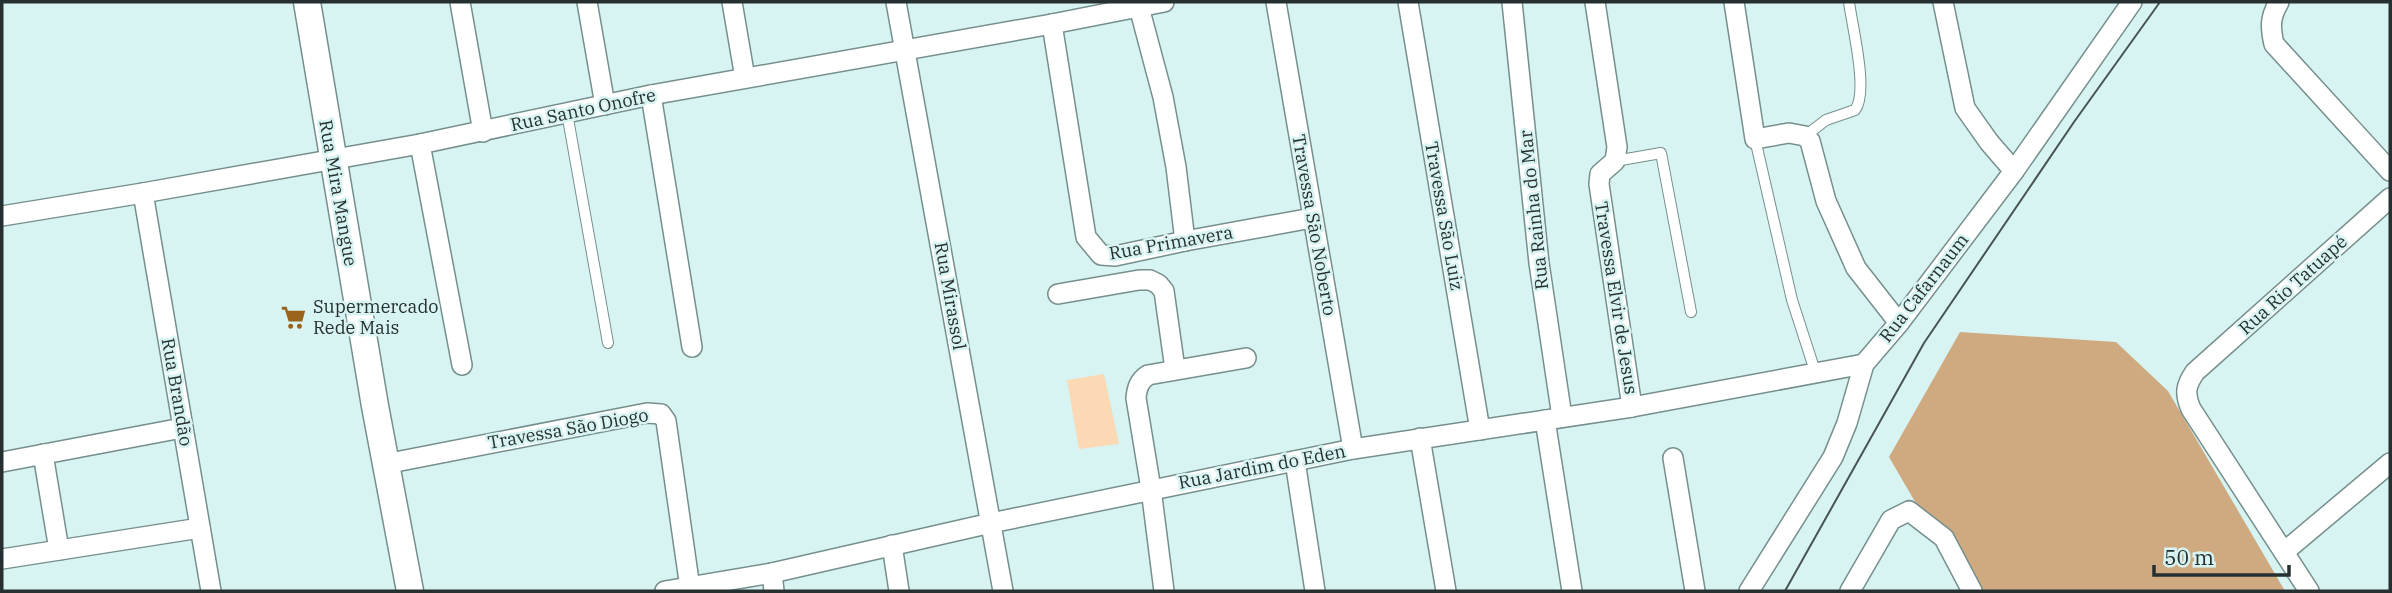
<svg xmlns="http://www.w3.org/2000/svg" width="2392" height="593" viewBox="0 0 2392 593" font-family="'IBM Plex Serif',serif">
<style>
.green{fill:#fbd9b5}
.forest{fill:#cfaa81}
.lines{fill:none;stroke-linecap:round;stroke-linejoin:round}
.lane-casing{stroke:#758f8d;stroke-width:12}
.street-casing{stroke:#758f8d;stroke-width:22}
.secondary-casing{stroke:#758f8d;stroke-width:29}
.lane{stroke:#fff;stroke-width:10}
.street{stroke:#fff;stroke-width:19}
.secondary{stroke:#fff;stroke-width:26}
.tram{stroke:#475454;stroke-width:2}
.labels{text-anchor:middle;stroke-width:5;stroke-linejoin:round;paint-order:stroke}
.street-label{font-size:18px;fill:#263030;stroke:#d8f4f2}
.poi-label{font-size:18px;fill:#263030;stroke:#d8f4f2;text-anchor:start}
</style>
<rect width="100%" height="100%" fill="#d8f4f2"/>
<polygon class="green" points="1104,374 1119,444 1079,449 1067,380"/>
<polygon class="forest" points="1960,332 2116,342 2168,391 2285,591 1967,591 1889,457"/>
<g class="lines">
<defs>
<g id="lane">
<polyline points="567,113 608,343"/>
<path d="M1805 136 1826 120 1855 110C1869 92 1852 26 1849 2"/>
<polyline points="1755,139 1792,300 1815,371"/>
<polyline points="1615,161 1661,153 1691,312"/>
</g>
<g id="street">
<polyline points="460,2 483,132"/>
<polyline points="587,2 605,105"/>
<polyline points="732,2 745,78"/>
<polyline points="896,2 1003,591"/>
<polyline points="1276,2 1353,449"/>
<polyline points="1408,2 1480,430"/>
<polyline points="1512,2 1539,263 1562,417"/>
<polyline points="1595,2 1617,147 1615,161 1600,174 1599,184 1632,407"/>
<polyline points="1734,2 1755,139 1789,133 1805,136 1810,141 1826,201 1856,268 1899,323"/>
<polyline points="1943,2 1965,108 1989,142 2014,171"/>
<path d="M2279 2C2270 17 2270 27 2274 44L2390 171"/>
<polyline points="1139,7 1163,97 1176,167 1185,241"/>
<polyline points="1052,24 1086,237 1101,255 1115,256 1185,241 1312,218"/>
<polyline points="651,95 692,347"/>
<polyline points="420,144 462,365"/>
<polyline points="143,193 211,591"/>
<polyline points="2,216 143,193 420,144 651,95 1052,24 1164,2"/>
<polyline points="1058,294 1139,280 1150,280 1158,284 1164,291 1175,369"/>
<polyline points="1545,420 1572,591"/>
<polyline points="1420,438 1446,591"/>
<polyline points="43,454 59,550"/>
<polyline points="1673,458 1695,591"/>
<polyline points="1295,461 1315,591"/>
<polyline points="2,462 182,428"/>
<polyline points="385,464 647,413 661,414 666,421 690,588"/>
<polyline points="892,545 899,591"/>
<polyline points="2284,552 2390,463"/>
<polyline points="2,559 200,528"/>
<polyline points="772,573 774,591"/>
<polyline points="665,591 772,573 991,523 1353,449 1632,407 1864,364"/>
<path d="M1164 591 1151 489 1136 398C1137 388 1139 381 1148 375L1246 358"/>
<polyline points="1749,591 1833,457 1847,423 1864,364 1899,323 2014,171 2132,2"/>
<polyline points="1850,591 1891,520 1909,511 1944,538 1972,591"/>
<path d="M2309 591 2191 409C2184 393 2186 385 2195 372L2390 198"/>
</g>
<polyline id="secondary" points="307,2 375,406 410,591"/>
</defs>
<use href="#lane" class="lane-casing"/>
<use href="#street" class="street-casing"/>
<use href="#secondary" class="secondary-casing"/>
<use href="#lane" class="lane"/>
<use href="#street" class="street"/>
<use href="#secondary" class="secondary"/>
<polyline class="tram" points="1785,591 1924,343 2074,122 2160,2"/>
</g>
<defs>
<symbol id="supermarket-bare" viewBox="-9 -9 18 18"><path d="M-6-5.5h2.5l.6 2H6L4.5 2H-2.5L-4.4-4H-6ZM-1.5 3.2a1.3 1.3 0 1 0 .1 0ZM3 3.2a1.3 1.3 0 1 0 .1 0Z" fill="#9a641c" stroke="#d8f4f2" stroke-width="2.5" paint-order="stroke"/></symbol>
</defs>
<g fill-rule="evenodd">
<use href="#supermarket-bare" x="276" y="300" width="35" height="35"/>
</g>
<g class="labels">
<g class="street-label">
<text transform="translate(583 110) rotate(-12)" y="6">Rua Santo Onofre</text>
<text transform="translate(338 193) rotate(80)" y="6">Rua Mira Mangue</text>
<text transform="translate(1534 210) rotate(-96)" y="6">Rua Rainha do Mar</text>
<text transform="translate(1444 216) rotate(80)" y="6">Travessa São Luiz</text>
<text transform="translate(1314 225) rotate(80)" y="6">Travessa São Noberto</text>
<text transform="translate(1171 243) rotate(-10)" y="6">Rua Primavera</text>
<text transform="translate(2293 285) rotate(-42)" y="6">Rua Rio Tatuapé</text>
<text transform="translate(1924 288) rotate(-52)" y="6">Rua Cafarnaum</text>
<text transform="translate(950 296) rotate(80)" y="6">Rua Mirassol</text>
<text transform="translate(1616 298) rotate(81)" y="6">Travessa Elvir de Jesus</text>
<text transform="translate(177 392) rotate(80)" y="6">Rua Brandão</text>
<text transform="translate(568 429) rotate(-10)" y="6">Travessa São Diogo</text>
<text transform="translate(1262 467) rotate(-11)" y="6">Rua Jardim do Eden</text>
</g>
<g class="poi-label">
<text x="313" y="313">Supermercado<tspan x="313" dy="21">Rede Mais</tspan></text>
</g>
</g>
<rect width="2392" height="593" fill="none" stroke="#263030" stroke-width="7"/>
<path d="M2154 565v10h135v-10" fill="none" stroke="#263030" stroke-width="3.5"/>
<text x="2164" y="565" font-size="21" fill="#263030" stroke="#d8f4f2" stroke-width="5" paint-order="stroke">50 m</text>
</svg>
